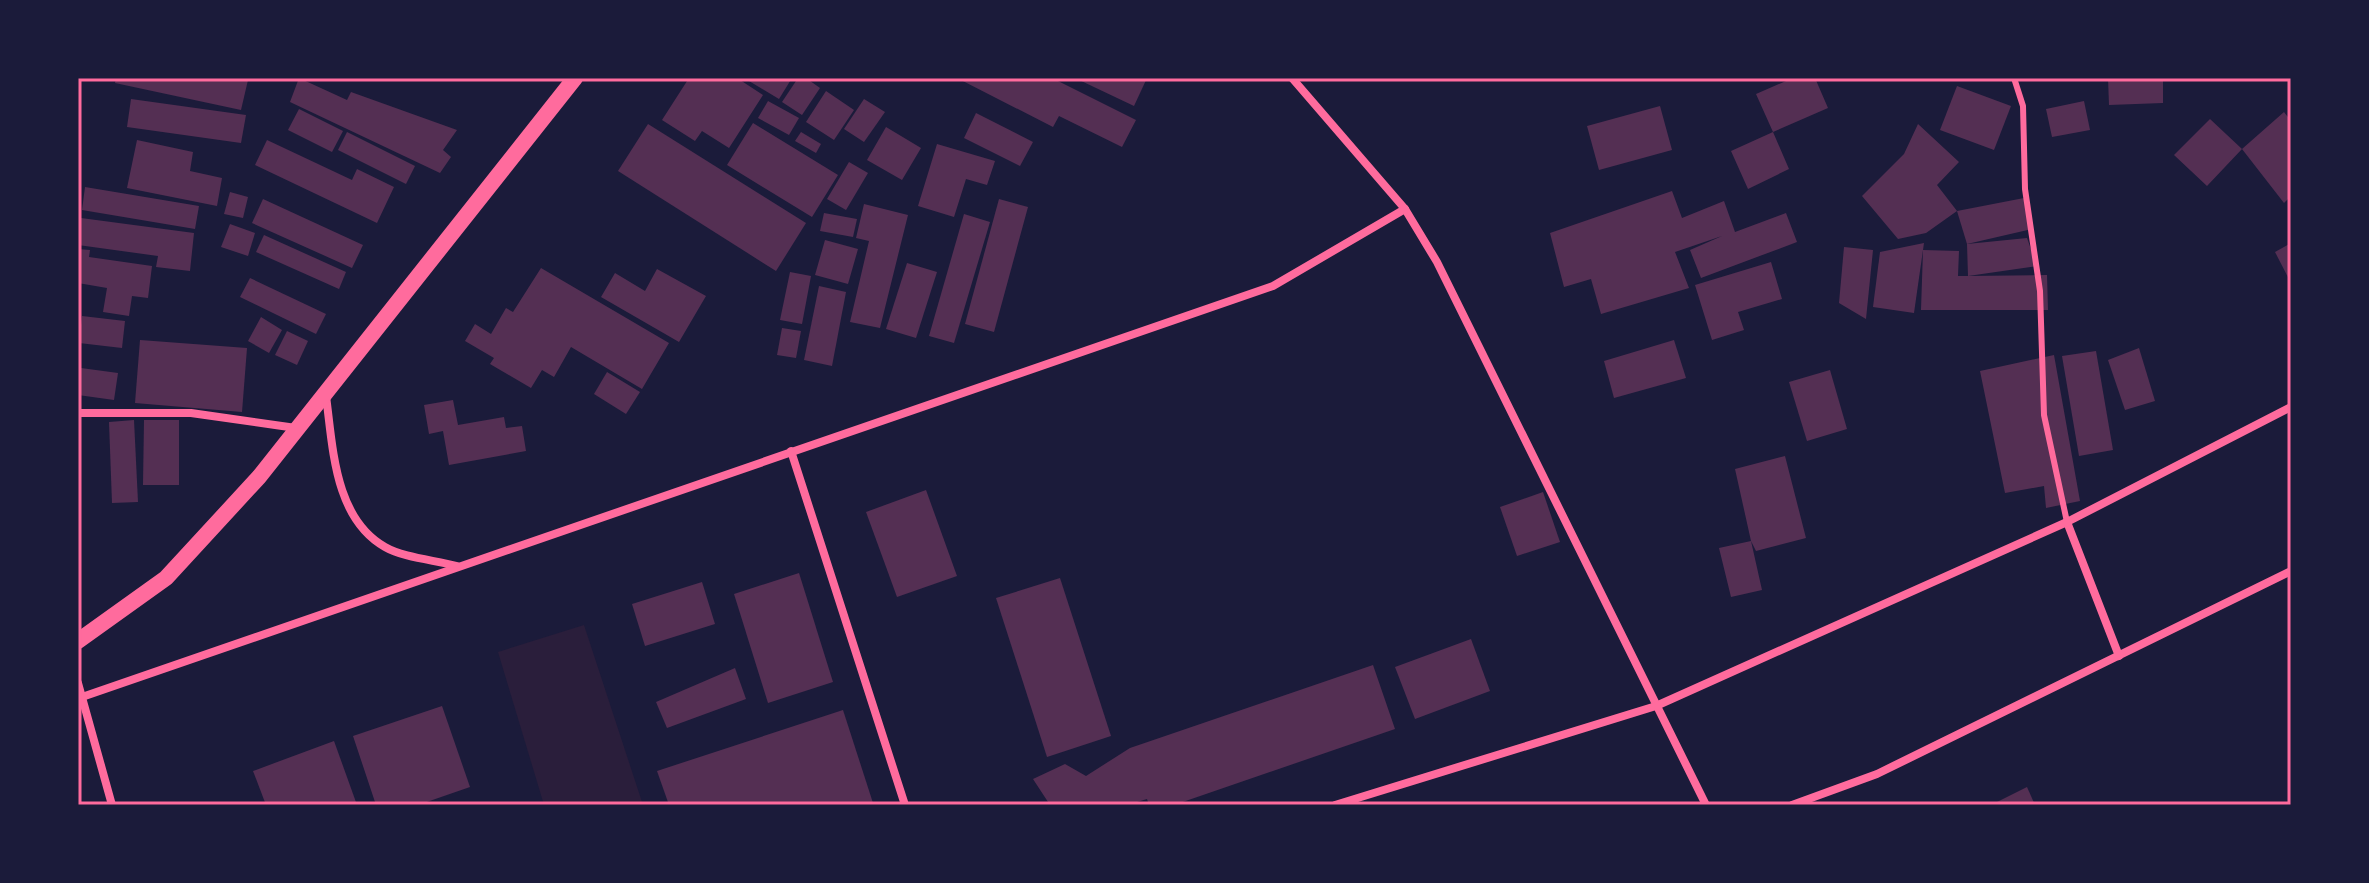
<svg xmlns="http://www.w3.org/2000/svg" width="2369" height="883" viewBox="0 0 2369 883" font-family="Overpass,sans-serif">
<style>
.green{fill:#2a1e3b}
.building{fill:#542f53}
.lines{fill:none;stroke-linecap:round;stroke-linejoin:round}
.service{stroke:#ff6b9d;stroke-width:6}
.minor{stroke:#ff6b9d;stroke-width:8}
.secondary{stroke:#ff6b9d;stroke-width:16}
.neatline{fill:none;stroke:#ff6b9d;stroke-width:3}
</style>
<rect width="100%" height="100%" fill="#1b1b3a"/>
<polygon class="green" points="584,625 643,805 544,805 498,652"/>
<g class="building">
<polygon points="116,78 236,78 248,80 241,110 115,83"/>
<polygon points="299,78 347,100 351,92 457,130 443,150 451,157 440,173 290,102"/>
<polygon points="689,78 737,78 763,95 729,148 702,131 695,141 662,120"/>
<polygon points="744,78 792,78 779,99"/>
<polygon points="798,78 806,78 820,88 802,115 782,102"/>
<polygon points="957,78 1052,78 1136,120 1122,147 1059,116 1053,127"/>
<polygon points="1075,78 1147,78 1134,106"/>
<polygon points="1793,78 1815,78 1828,108 1773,132 1789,169 1748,189 1731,151 1773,132 1756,94"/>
<polygon points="2108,78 2163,78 2163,103 2109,105"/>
<polygon points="1957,86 2011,106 1994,150 1940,130"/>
<polygon points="826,91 854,110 834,140 806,122"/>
<polygon points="131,99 246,115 241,143 127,127"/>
<polygon points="864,99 885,112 864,142 844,129"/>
<polygon points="768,101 799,118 789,135 758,118"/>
<polygon points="2084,101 2090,130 2052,137 2046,109"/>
<polygon points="1660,106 1672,150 1599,170 1587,126"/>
<polygon points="299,109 343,131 332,152 288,130"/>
<polygon points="2284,112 2291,121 2291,196 2284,203 2242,149 2207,186 2174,155 2210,119 2242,149"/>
<polygon points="976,113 1033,142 1020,166 964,138"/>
<polygon points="753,123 838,175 812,217 727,165"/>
<polygon points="648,124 806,223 776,271 618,171"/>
<polygon points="1918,124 1959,162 1937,185 1957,211 1926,233 1898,239 1862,196 1904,154"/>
<polygon points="886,127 921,148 902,180 867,160"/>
<polygon points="347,132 415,166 406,184 338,150"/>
<polygon points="801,132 821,144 816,153 795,141"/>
<polygon points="137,140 193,152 190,171 222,178 217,206 127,188"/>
<polygon points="267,140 352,180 357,169 394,187 377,223 255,165"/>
<polygon points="937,144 995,161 987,185 966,179 954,217 918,206"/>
<polygon points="849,162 868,173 846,210 827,199"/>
<polygon points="85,187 199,206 195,229 82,210"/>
<polygon points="1672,191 1682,218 1724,201 1735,232 1786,213 1797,242 1701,278 1690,250 1722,236 1675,252 1689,288 1601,314 1591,279 1564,287 1550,233"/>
<polygon points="230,192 248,197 243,218 224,214"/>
<polygon points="2024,198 2032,229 1967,244 1957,211"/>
<polygon points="263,199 363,245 352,268 252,223"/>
<polygon points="999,199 1028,207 994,332 965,324"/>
<polygon points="864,204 908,215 880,328 850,322 869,241 856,238"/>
<polygon points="824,213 857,219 853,237 820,231"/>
<polygon points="964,214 990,222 954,343 929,336"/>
<polygon points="81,218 194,233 190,271 156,267 158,256 78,245"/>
<polygon points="230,224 255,233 248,256 221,247"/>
<polygon points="264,235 346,272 339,289 256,252"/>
<polygon points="2027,238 2037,266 1968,276 2047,275 2048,310 1921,310 1923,250 1959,251 1958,276 1968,276 1967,244"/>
<polygon points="825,240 858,249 848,284 815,275"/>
<polygon points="1924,243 1914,313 1873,307 1880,252"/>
<polygon points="2291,243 2291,283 2275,252"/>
<polygon points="1844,247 1873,250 1866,319 1839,303"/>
<polygon points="78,249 90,250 89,257 152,266 148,298 132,296 129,316 103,312 107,288 78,283"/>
<polygon points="1771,262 1782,299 1738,312 1744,330 1712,340 1695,285"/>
<polygon points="907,263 937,272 916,338 886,329"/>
<polygon points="541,268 669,343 642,389 571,347 554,377 542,370 531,388 490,364 494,358 465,341 475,324 491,334 506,308 513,312"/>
<polygon points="657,269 706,296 679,342 601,297 615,273 645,291"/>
<polygon points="790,272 811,276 802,324 780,320"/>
<polygon points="250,278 326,314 316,334 240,297"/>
<polygon points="819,286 846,292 832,366 804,360"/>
<polygon points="82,316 125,321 122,348 79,343"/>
<polygon points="261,317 282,330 269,353 248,341"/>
<polygon points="782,328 801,331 796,358 777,355"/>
<polygon points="287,331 308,341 297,365 275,355"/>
<polygon points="140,340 247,348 242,412 135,403"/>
<polygon points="1674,340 1686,378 1614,398 1604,361"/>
<polygon points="2139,348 2155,401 2125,410 2108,360"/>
<polygon points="2096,351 2113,450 2079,456 2062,356"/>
<polygon points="2054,355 2080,501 2046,508 2044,486 2005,493 1980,371"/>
<polygon points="81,368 118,373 114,400 78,395"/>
<polygon points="1830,370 1847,429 1807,441 1789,382"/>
<polygon points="607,372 640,392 626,414 594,394"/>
<polygon points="453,400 458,425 504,417 506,428 522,426 526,451 449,465 443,431 429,434 424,405"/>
<polygon points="134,420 138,502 112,503 109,422"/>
<polygon points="144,420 179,420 179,485 143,485"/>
<polygon points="1785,456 1806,538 1756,551 1751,541 1762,590 1731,597 1719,548 1751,541 1735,469"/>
<polygon points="926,490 957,576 897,597 866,512"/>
<polygon points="1543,492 1560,542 1517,556 1500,507"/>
<polygon points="799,573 833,682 768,703 734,594"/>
<polygon points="1060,578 1111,736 1047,757 996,598"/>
<polygon points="702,582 715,624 645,646 632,604"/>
<polygon points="1471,639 1490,691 1415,719 1395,667"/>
<polygon points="1373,665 1395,729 1174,805 1149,805 1147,799 1127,805 1050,805 1033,779 1065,764 1086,776 1130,748"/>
<polygon points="735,668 746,699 667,728 656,702"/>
<polygon points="442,706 470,787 418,805 376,805 353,736"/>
<polygon points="843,710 873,803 669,805 657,771"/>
<polygon points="334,741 357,805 266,805 253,771"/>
<polygon points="2027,787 2035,805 1991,805"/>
</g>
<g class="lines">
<polyline class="service" points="2014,78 2023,106 2025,189 2040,291 2044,415 2067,522"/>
<g class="minor">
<polyline points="1292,78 1405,209 1437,262 1706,805"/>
<path d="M326 396C333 447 334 518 385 547 404 558 435 560 457 566"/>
<polyline points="78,413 191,413 296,428"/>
<polyline points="791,451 905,805"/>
<polyline points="2067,522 2119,656"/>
<polyline points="78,683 112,805"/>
<polyline points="82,697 1273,286 1405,209"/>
<polyline points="1335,805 1656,706 2067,522 2291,407"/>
<polyline points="1792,805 1877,774 2291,571"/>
</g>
<polyline class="secondary" points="78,641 166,578 259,477 575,78"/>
</g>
<rect width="2369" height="883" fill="none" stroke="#1b1b3a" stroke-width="160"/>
<rect x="80" y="80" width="2209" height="723" class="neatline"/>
</svg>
